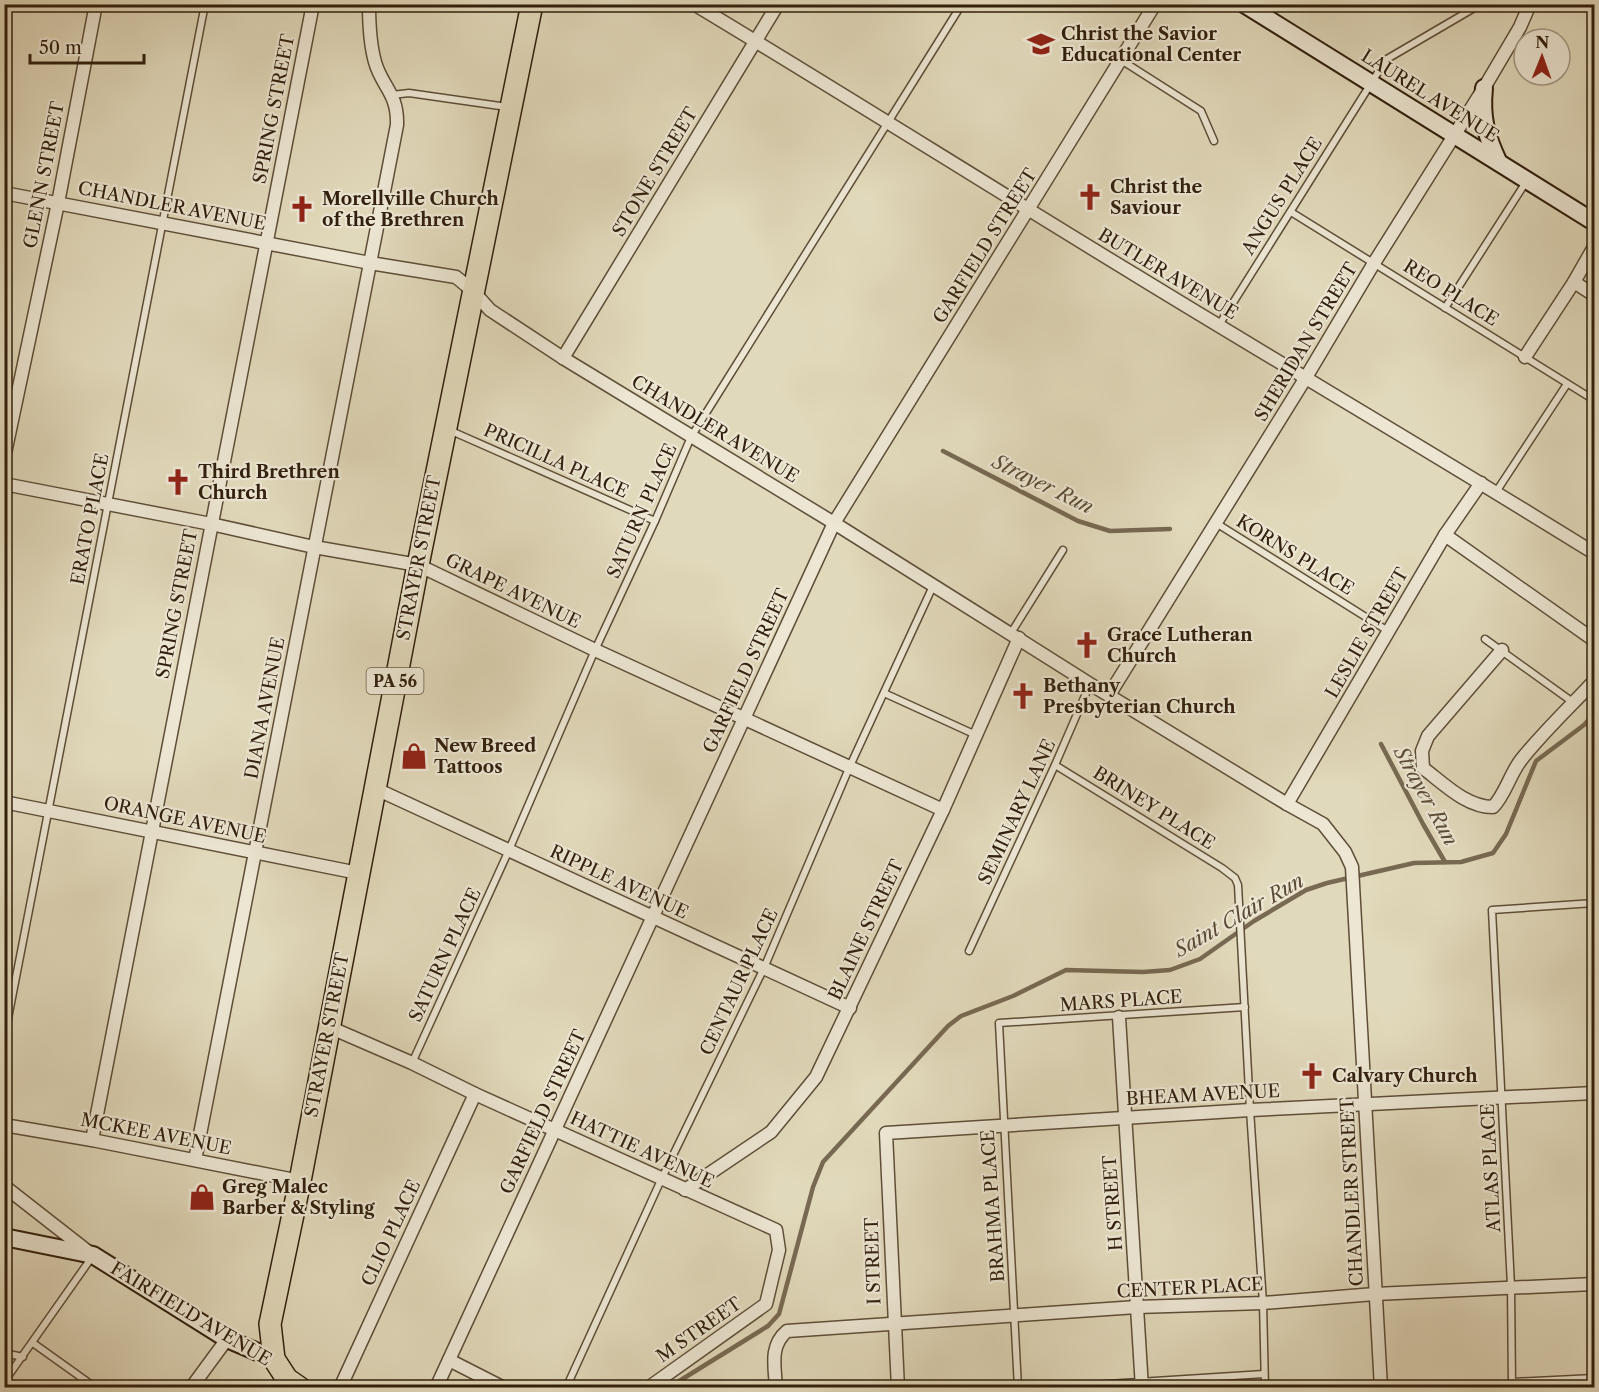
<svg xmlns="http://www.w3.org/2000/svg" width="1599" height="1392" viewBox="0 0 1599 1392" font-family="'Libre Caslon Text',serif">
<style>
.lines{fill:none;stroke-linecap:round;stroke-linejoin:round}
.stream{stroke:#776952;stroke-width:4.5}
.lane-casing{stroke:#5d4e38;stroke-width:9}
.street-casing{stroke:#5d4e38;stroke-width:15}
.secondary-casing{stroke:#31200d;stroke-width:20}
.highway-casing{stroke:#31200d;stroke-width:24}
.lane{stroke:#ece6d3;stroke-width:6}
.street{stroke:#ece6d3;stroke-width:12}
.secondary{stroke:#ece6d3;stroke-width:16}
.highway{stroke:#e1d9bb;stroke-width:21}
.labels{text-anchor:middle;stroke-width:4.5;stroke-linejoin:round;paint-order:stroke}
.shield{fill:#ece6d3;stroke:#695b48;stroke-width:1.5}
.shield-label{font-size:16px;font-weight:bold;fill:#31200d}
.poi-label{font-size:18px;font-weight:bold;fill:#31200d;stroke:#ece6d3;text-anchor:start}
.street-label{font-size:18px;fill:#31200d;stroke:#ece6d3}
.water-label{font-size:20px;font-style:italic;fill:#5a4b35;stroke:#ece6d3}
</style>
<rect width="100%" height="100%" fill="#e1d9bb"/>
<filter id="stains"><feTurbulence type="fractalNoise" baseFrequency=".00333" numOctaves="4"/><feColorMatrix values="0 0 0 0 .2 0 0 0 0 .09 0 0 0 0 .02 0 0 0 .5 -.17"/></filter>
<radialGradient id="worn" r=".72"><stop offset=".6" stop-color="#630" stop-opacity="0"/><stop offset="1" stop-color="#630" stop-opacity=".3"/></radialGradient>
<g class="lines">
<g class="stream">
<polyline points="943,451 1078,521 1110,531 1170,529"/>
<polyline points="1381,744 1423,824 1445,862"/>
<polyline points="668,1388 768,1326 779,1314 813,1187 823,1162 948,1026 961,1016 1013,996 1066,970 1143,972 1170,970 1200,959 1254,921 1306,890 1327,883 1414,863 1461,862 1493,853 1506,834 1536,761 1584,725 1594,714"/>
</g>
<defs>
<g id="lane">
<polyline points="1121,60 1201,111 1214,141"/>
<polyline points="392,95 409,93 507,107"/>
<polyline points="1291,212 1594,400"/>
<polyline points="1445,308 1526,182"/>
<polyline points="1219,325 1382,66 1387,59 1481,4"/>
<polyline points="449,430 655,521"/>
<polyline points="1496,492 1567,384"/>
<polyline points="1216,523 1388,631"/>
<polyline points="1011,633 1063,550"/>
<polyline points="1485,639 1574,703"/>
<polyline points="884,693 976,735"/>
<polyline points="1055,765 1222,868 1235,878 1238,885 1250,1110 1263,1303 1265,1388"/>
<polyline points="969,951 1055,765 1090,684"/>
<polyline points="4,1039 205,4"/>
<polyline points="412,1063 509,850 595,650 655,521 691,437 962,4"/>
<polyline points="33,1343 96,1388"/>
<polyline points="4,1353 23,1357"/>
<polyline points="4,1382 92,1257"/>
<polyline points="1512,1382 1594,1378"/>
<polyline points="566,1388 661,1180 764,968 850,766 933,586"/>
<polyline points="1018,1388 999,1023 1245,1007"/>
<polyline points="1045,1388 1264,1374"/>
<polyline points="1512,1388 1511,1286 1492,910 1594,903"/>
</g>
<g id="street">
<path d="M694 4C842 93 989 186 1137 276 1289 369 1443 459 1594 553"/>
<polyline points="4,193 370,263 456,277 473,291 490,310 563,358 834,523 1090,684 1287,804 1323,824 1345,852 1352,867 1381,1388"/>
<polyline points="1574,282 1594,295"/>
<polyline points="1525,357 1574,282 1594,247"/>
<polyline points="563,358 778,4"/>
<polyline points="4,458 58,203 96,4"/>
<polyline points="4,484 211,524 314,547 418,565 595,650 943,810"/>
<polyline points="1445,535 1594,640"/>
<path d="M1502 650 1428 736 1422 751 1423 768C1443 783 1466 807 1493 807 1505 795 1510 774 1521 760 1543 732 1570 707 1594 681"/>
<polyline points="1109,695 1305,379 1374,263 1484,88 1520,27 1530,4"/>
<polyline points="374,788 850,1008"/>
<polyline points="4,802 358,873"/>
<polyline points="1287,804 1445,535 1481,483"/>
<polyline points="1119,1017 1142,1388"/>
<polyline points="329,1027 412,1063 475,1094 776,1230 779,1250 766,1304 648,1388"/>
<polyline points="4,1125 92,1140 300,1181"/>
<polyline points="92,1140 313,4"/>
<path d="M195 1160 397 125C398 93 382 87 375 62 370 44 369 23 369 4"/>
<polyline points="4,1186 91,1254"/>
<polyline points="685,1190 771,1132 816,1077 943,810 1019,638"/>
<polyline points="449,1360 504,1388"/>
<polyline points="191,1388 227,1339"/>
<polyline points="340,1388 475,1094"/>
<polyline points="436,1388 834,523 1155,4"/>
<path d="M776 1388C775 1367 769 1346 787 1331L1137 1307 1263 1303 1375 1294 1594 1284"/>
<polyline points="898,1388 886,1133 1250,1110 1594,1093"/>
</g>
<g id="secondary">
<polyline points="1244,4 1594,222"/>
<path d="M1484 88C1481 118 1486 135 1498 161"/>
<polyline points="4,1237 93,1255 227,1339 274,1359"/>
</g>
<polyline id="highway" points="300,1388 287,1379 274,1359 270,1324 300,1181 418,565 532,4"/>
</defs>
<use href="#lane" class="lane-casing"/>
<use href="#street" class="street-casing"/>
<use href="#secondary" class="secondary-casing"/>
<use href="#highway" class="highway-casing"/>
<use href="#lane" class="lane"/>
<use href="#street" class="street"/>
<use href="#secondary" class="secondary"/>
<use href="#highway" class="highway"/>
</g>
<defs>
<symbol id="school-bare" viewBox="-9 -9 18 18"><path d="M0-5L7-2L0 1L-7-2ZM-4 1L0 2.5L4 1V4Q0 6-4 4Z" fill="#8f2418" stroke="#ece6d3" stroke-width="2.5" paint-order="stroke"/></symbol>
<symbol id="church-bare" viewBox="-9 -9 18 18"><path d="M-1.2-6h2.4v3.5h3.3v2.4h-3.3V6h-2.4V-.1h-3.3v-2.4h3.3Z" fill="#8f2418" stroke="#ece6d3" stroke-width="2.5" paint-order="stroke"/></symbol>
<symbol id="shop-bare" viewBox="-9 -9 18 18"><path d="M-5-2.5h2.3a2.7 3.5 0 0 1 5.4 0H5L5.5 6h-11ZM-1.5-2.5h3a1.5 2.3 0 0 0-3 0Z" fill="#8f2418" stroke="#ece6d3" stroke-width="2.5" paint-order="stroke"/></symbol>
</defs>
<g fill-rule="evenodd">
<use href="#school-bare" x="1022" y="25" width="38" height="38"/>
<use href="#church-bare" x="1071" y="178" width="38" height="38"/>
<use href="#church-bare" x="283" y="190" width="38" height="38"/>
<use href="#church-bare" x="159" y="463" width="38" height="38"/>
<use href="#church-bare" x="1068" y="626" width="38" height="38"/>
<use href="#church-bare" x="1004" y="677" width="38" height="38"/>
<use href="#shop-bare" x="395" y="737" width="38" height="38"/>
<use href="#church-bare" x="1293" y="1057" width="38" height="38"/>
<use href="#shop-bare" x="183" y="1178" width="38" height="38"/>
</g>
<g class="labels">
<rect class="shield" x="366.5" y="668" width="57" height="26" rx="4.5"/>
<g class="shield-label">
<text x="395" y="687">PA 56</text>
</g>
<g class="poi-label">
<text x="1061" y="40">Christ the Savior<tspan x="1061" dy="21">Educational Center</tspan></text>
<text x="1110" y="193">Christ the<tspan x="1110" dy="21">Saviour</tspan></text>
<text x="322" y="205">Morellville Church<tspan x="322" dy="21">of the Brethren</tspan></text>
<text x="198" y="478">Third Brethren<tspan x="198" dy="21">Church</tspan></text>
<text x="1107" y="641">Grace Lutheran<tspan x="1107" dy="21">Church</tspan></text>
<text x="1043" y="692">Bethany<tspan x="1043" dy="21">Presbyterian Church</tspan></text>
<text x="434" y="752">New Breed<tspan x="434" dy="21">Tattoos</tspan></text>
<text x="1332" y="1082">Calvary Church</text>
<text x="222" y="1193">Greg Malec<tspan x="222" dy="21">Barber &amp; Styling</tspan></text>
</g>
<g class="street-label">
<text transform="translate(1430 96) rotate(32)" y="6">LAUREL AVENUE</text>
<text transform="translate(274 109) rotate(-79)" y="6">SPRING STREET</text>
<text transform="translate(655 172) rotate(-59)" y="6">STONE STREET</text>
<text transform="translate(44 175) rotate(-79)" y="6">GLENN STREET</text>
<text transform="translate(1282 196) rotate(-58)" y="6">ANGUS PLACE</text>
<text transform="translate(172 206) rotate(11)" y="6">CHANDLER AVENUE</text>
<text transform="translate(985 246) rotate(-58)" y="6">GARFIELD STREET</text>
<text transform="translate(1168 274) rotate(31)" y="6">BUTLER AVENUE</text>
<text transform="translate(1451 293) rotate(32)" y="6">REO PLACE</text>
<text transform="translate(1306 342) rotate(-59)" y="6">SHERIDAN STREET</text>
<text transform="translate(715 429) rotate(31)" y="6">CHANDLER AVENUE</text>
<text transform="translate(556 461) rotate(24)" y="6">PRICILLA PLACE</text>
<text transform="translate(642 511) rotate(-66)" y="6">SATURN PLACE</text>
<text transform="translate(90 519) rotate(-79)" y="6">ERATO PLACE</text>
<text transform="translate(1295 555) rotate(32)" y="6">KORNS PLACE</text>
<text transform="translate(419 558) rotate(-79)" y="6">STRAYER STREET</text>
<text transform="translate(513 591) rotate(26)" y="6">GRAPE AVENUE</text>
<text transform="translate(177 604) rotate(-79)" y="6">SPRING STREET</text>
<text transform="translate(1367 633) rotate(-60)" y="6">LESLIE STREET</text>
<text transform="translate(746 671) rotate(-65)" y="6">GARFIELD STREET</text>
<text transform="translate(265 708) rotate(-79)" y="6">DIANA AVENUE</text>
<text transform="translate(1154 808) rotate(32)" y="6">BRINEY PLACE</text>
<text transform="translate(1017 812) rotate(-65)" y="6">SEMINARY LANE</text>
<text transform="translate(185 820) rotate(12)" y="6">ORANGE AVENUE</text>
<text transform="translate(619 882) rotate(25)" y="6">RIPPLE AVENUE</text>
<text transform="translate(866 930) rotate(-65)" y="6">BLAINE STREET</text>
<text transform="translate(445 955) rotate(-65)" y="6">SATURN PLACE</text>
<text transform="translate(739 982) rotate(-65)" y="6">CENTAUR PLACE</text>
<text transform="translate(1121 1001) rotate(-4)" y="6">MARS PLACE</text>
<text transform="translate(327 1035) rotate(-79)" y="6">STRAYER STREET</text>
<text transform="translate(1203 1095) rotate(-3)" y="6">BHEAM AVENUE</text>
<text transform="translate(543 1112) rotate(-65)" y="6">GARFIELD STREET</text>
<text transform="translate(156 1134) rotate(11)" y="6">MCKEE AVENUE</text>
<text transform="translate(642 1150) rotate(25)" y="6">HATTIE AVENUE</text>
<text transform="translate(1491 1168) rotate(-93)" y="6">ATLAS PLACE</text>
<text transform="translate(1352 1192) rotate(-93)" y="6">CHANDLER STREET</text>
<text transform="translate(1113 1203) rotate(-94)" y="6">H STREET</text>
<text transform="translate(993 1206) rotate(-94)" y="6">BRAHMA PLACE</text>
<text transform="translate(391 1233) rotate(-65)" y="6">CLIO PLACE</text>
<text transform="translate(873 1261) rotate(-92)" y="6">I STREET</text>
<text transform="translate(1190 1288) rotate(-3)" y="6">CENTER PLACE</text>
<text transform="translate(191 1314) rotate(31)" y="6">FAIRFIELD AVENUE</text>
<text transform="translate(699 1330) rotate(-35)" y="6">M STREET</text>
</g>
<g class="water-label">
<text transform="translate(1043 484) rotate(26)" y="7">Strayer Run</text>
<text transform="translate(1426 796) rotate(61)" y="7">Strayer Run</text>
<text transform="translate(1239 915) rotate(-30)" y="7">Saint Clair Run</text>
</g>
</g>
<rect width="1599" height="1392" fill="none" stroke="#e1d9bb" stroke-width="24"/>
<rect x="6" y="6" width="1587" height="1380" fill="none" stroke="#31200d" stroke-width="3"/>
<rect x="12" y="12" width="1575" height="1368" fill="none" stroke="#31200d" stroke-width="1.5"/>
<g transform="translate(1542 57) rotate(1)"><circle r="28" fill="#ece6d3" stroke="#a19784" stroke-width="1.5"/>
<path d="M0-4.5L10 22L0 15L-10 22Z" fill="#8f2418"/>
<text y="-9" font-size="16" font-weight="bold" text-anchor="middle" fill="#31200d">N</text>
</g>
<path d="M30 54v9h114v-9" fill="none" stroke="#31200d" stroke-width="3"/>
<text x="39" y="54" font-size="18" fill="#31200d" stroke="#ece6d3" stroke-width="4.5" paint-order="stroke">50 m</text>
<rect width="100%" height="100%" filter="url(#stains)"/>
<rect width="100%" height="100%" fill="url(#worn)"/>
</svg>
